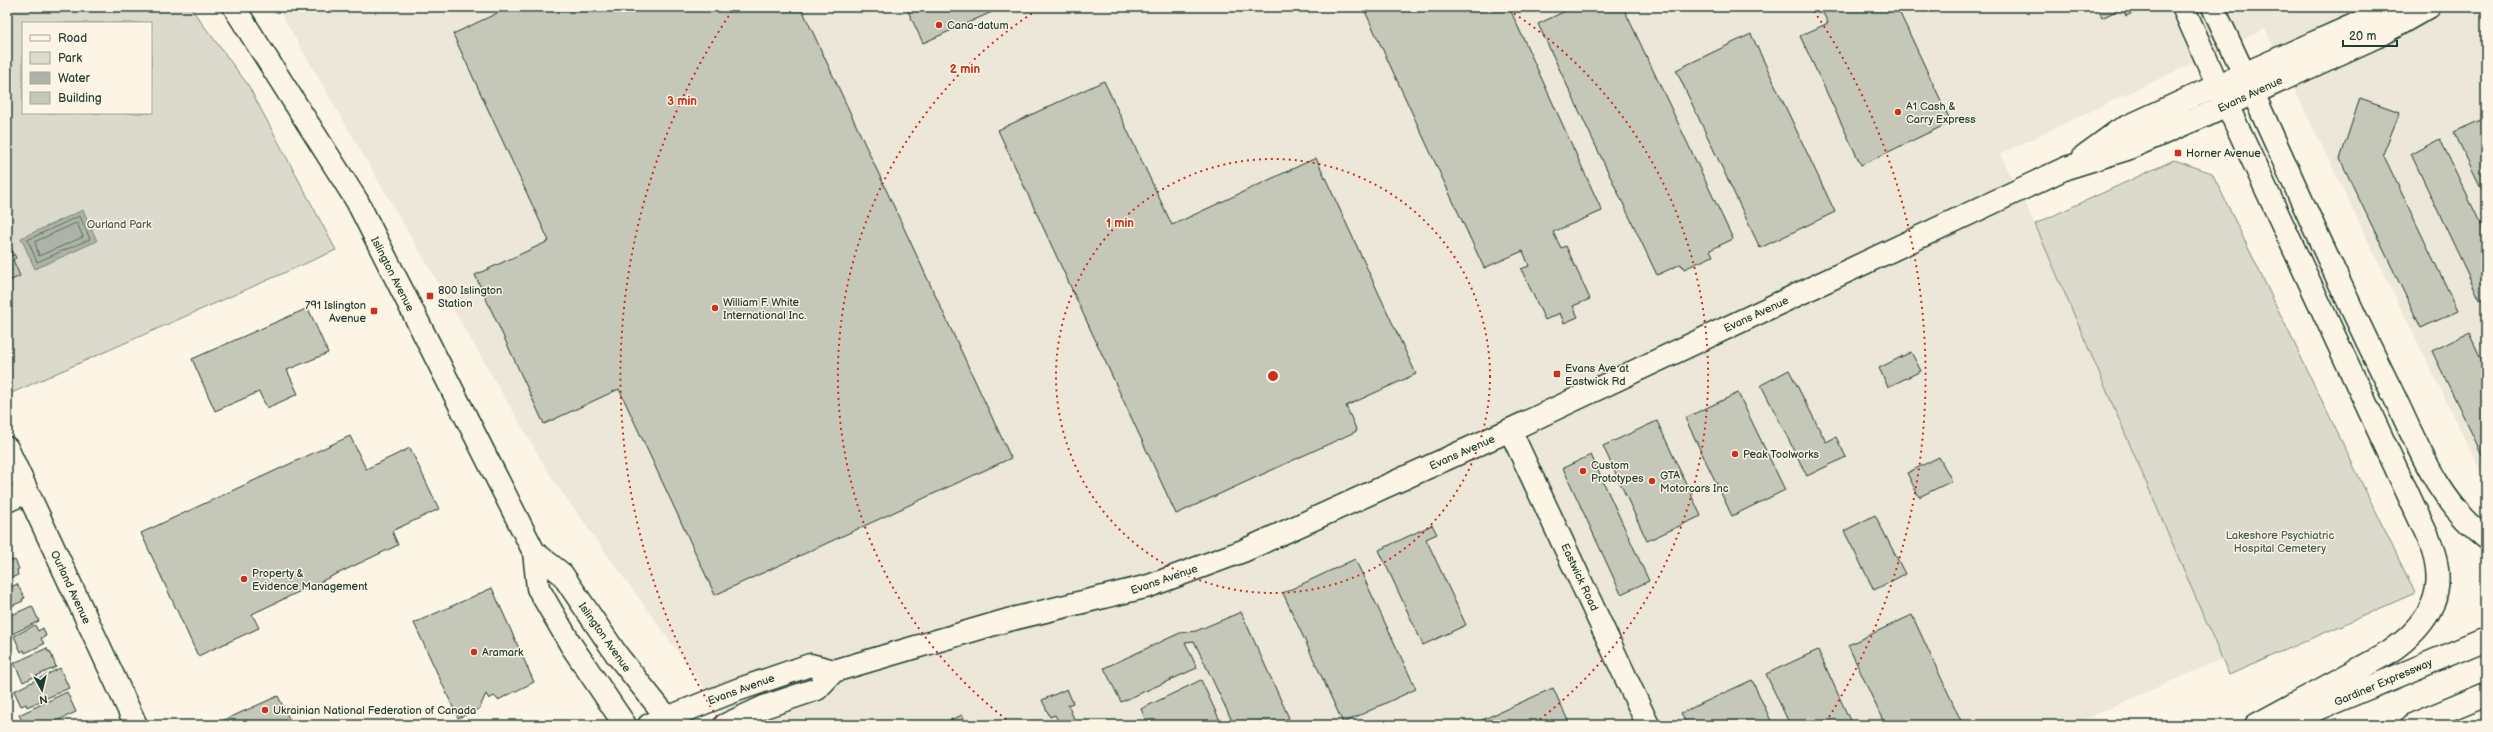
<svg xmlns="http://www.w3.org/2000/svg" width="2493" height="732" viewBox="0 0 2493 732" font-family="'Balsamiq Sans',sans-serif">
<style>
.built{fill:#ece7d8}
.green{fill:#dcdacc;stroke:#7e8c80;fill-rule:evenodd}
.water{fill:#aeb3a7;stroke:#758479}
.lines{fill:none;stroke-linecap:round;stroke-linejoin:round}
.shore{stroke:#586c62;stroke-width:1}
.building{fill:#c5c7b9;stroke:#1f3d34}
.street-casing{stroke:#1f3d34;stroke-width:25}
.secondary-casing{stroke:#1f3d34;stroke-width:25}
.highway-casing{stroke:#1f3d34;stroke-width:25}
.street{stroke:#fcf5e5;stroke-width:22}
.secondary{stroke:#fcf5e5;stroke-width:22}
.highway{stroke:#fcf5e5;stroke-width:22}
.ring{fill:none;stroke:#c8321e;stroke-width:2;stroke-dasharray:2 4}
.poi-dot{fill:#c8321e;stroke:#fcf5e5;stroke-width:1.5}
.labels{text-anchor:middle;stroke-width:3;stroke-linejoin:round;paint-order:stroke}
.poi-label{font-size:11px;fill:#1f3d34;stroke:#fcf5e5;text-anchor:start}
.street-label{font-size:11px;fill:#1f3d34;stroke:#fcf5e5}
.park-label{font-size:11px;fill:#455c52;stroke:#fcf5e5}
.centre{fill:#c8321e;stroke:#fcf5e5;stroke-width:2}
.ring-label{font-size:12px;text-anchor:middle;font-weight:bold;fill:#c8321e;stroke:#fcf5e5;stroke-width:3;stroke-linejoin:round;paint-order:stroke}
</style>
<rect width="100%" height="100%" fill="#fcf5e5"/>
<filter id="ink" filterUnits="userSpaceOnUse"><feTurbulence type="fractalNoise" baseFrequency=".025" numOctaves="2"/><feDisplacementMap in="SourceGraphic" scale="8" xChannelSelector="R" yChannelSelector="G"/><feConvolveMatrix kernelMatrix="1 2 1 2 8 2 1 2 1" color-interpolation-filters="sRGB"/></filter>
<g filter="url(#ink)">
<polygon class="built" points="277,7 2486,7 2486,483 2265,29 2000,154 2035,224 2222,659 2072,725 731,725 553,480"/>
<g class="green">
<path d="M7 7H190L248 85 336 250 7 395ZM23 23H151V113H23Z"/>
<polygon points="2174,160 2212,173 2415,593 2229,675 2035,224"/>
</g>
<polygon class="water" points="83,210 97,241 35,269 21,238"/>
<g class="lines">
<g class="shore">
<polygon points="80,216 90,239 37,262 28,240"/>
<polygon points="77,223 83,237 39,256 35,242"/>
</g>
</g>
<g class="building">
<polygon points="510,7 801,7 1011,458 715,595 619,389 544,424 475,275 549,241 453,34"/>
<polygon points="906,7 1003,7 923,43"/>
<polygon points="1363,7 1509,7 1602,211 1553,232 1561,248 1566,246 1590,299 1573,306 1578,317 1564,323 1560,313 1545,320 1521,269 1529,266 1523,251 1484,268"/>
<polygon points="1574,7 1623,7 1733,239 1710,250 1713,256 1684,269 1681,264 1657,275 1538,24"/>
<polygon points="1820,7 1897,7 1951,122 1861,165 1800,36 1828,23"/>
<polygon points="2097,7 2139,7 2140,10 2126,16 2122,8 2102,18"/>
<polygon points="1751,34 1835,212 1760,248 1676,70"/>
<polygon points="1104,81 1172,225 1316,158 1416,374 1346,406 1357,431 1176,514 998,130"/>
<polygon points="2360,98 2400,112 2383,154 2458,311 2421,328 2340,159"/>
<polygon points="2485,118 2486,121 2486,198 2454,132"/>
<polygon points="2440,139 2486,235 2486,297 2480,300 2411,154"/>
<polygon points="7,246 8,249 11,248 13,252 10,253 12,256 14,254 16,258 13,260 20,276 7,282"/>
<polygon points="308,308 328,353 287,370 298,394 267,408 259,392 215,411 192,359"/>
<polygon points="2469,333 2486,369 2486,463 2432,351"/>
<polygon points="1911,352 1921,371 1888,387 1879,368"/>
<polygon points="1789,370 1826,442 1836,437 1846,457 1807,476 1761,385"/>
<polygon points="1738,393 1785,490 1732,516 1685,418"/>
<polygon points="1657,421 1701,516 1647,541 1603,446"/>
<polygon points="350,436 366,469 410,448 439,509 392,531 398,545 252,614 259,628 198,656 141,533"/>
<polygon points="1591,455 1649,581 1621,594 1563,468"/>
<polygon points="1939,457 1952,481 1919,497 1907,473"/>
<polygon points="1875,515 1905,574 1874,590 1844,531"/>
<polygon points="1432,525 1437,534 1426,539 1466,625 1423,645 1379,550"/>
<polygon points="7,553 12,561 15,560 19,569 17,570 18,575 7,580"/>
<polygon points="1355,559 1416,689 1343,723 1283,593"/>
<polygon points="17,584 25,598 22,599 23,601 7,608 7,589"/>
<polygon points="492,588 534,682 498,700 494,696 489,699 486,694 479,709 458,718 414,623"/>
<polygon points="32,606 39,621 8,636 7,617"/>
<polygon points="1241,612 1289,718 1274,725 1223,725 1232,721 1194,641 1185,642 1197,668 1121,702 1104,668 1180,633 1196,631"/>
<polygon points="1912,615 1962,723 1956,725 1885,725 1848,645"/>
<polygon points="35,625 38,631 43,628 46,636 41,638 44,644 25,653 24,650 21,652 14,636"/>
<polygon points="47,648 48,652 50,651 56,667 23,682 14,663"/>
<polygon points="1818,650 1852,725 1790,725 1766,674"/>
<polygon points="60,668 69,688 27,707 26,704 21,706 14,691"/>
<polygon points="1201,680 1222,725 1148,725 1141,709"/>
<polygon points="1752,680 1773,725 1687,725 1681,713"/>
<polygon points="1553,688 1570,725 1471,725"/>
<polygon points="1067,689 1073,703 1068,705 1075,721 1060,725 1055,715 1050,717 1042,700"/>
<polygon points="67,692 76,712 48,725 24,725 19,715"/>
<polygon points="278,696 292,725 213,725"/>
<polygon points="962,715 967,725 940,725"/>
</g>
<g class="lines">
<defs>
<g id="street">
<polyline points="1510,430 1648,725"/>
<polyline points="7,448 136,725"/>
<polyline points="7,501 26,492"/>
</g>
<g id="secondary">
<polyline points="234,7 357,201 534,552 538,588 571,645 625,725"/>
<polyline points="2183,7 2224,99"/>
<polyline points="2213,7 2250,87"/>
<polyline points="2084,156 2118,131 2194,96 2372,17 2407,7"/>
<polyline points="534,552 562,574 617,655 673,725"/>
<polyline points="649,725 737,690 810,665 834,671"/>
<polyline points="725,725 764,707 817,689 834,671 1008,620 1149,586 1243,551 1510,430 2066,168 2127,149 2203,116 2376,37 2429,7"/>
</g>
<g id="highway">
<path d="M2253 93C2298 192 2342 292 2391 390 2417 443 2437 501 2486 538"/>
<path d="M2227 105 2428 537C2451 589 2431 624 2388 653L2256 725"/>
<polyline points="2282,724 2486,639"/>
<polyline points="2412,725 2486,694"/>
</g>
</defs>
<use href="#street" class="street-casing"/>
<use href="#secondary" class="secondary-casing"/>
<use href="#highway" class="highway-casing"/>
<use href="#street" class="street"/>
<use href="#secondary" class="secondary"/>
<use href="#highway" class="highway"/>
</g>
</g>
<g class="ring">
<circle cx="1273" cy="376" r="217"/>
<path d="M1011 723A435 435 0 0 1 1042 7M1504 7A435 435 0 0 1 1535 723"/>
<path d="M720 722A652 652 0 0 1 732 11M1814 11A652 652 0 0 1 1826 722"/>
</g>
<g class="poi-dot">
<circle cx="939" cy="25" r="4"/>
<circle cx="1898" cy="112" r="4"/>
<rect x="2174" y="149" width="8" height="8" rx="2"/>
<rect x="426" y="292" width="8" height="8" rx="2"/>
<circle cx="715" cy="308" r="4"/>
<rect x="370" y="307" width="8" height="8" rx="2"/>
<rect x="1553" y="370" width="8" height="8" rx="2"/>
<circle cx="1735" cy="454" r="4"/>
<circle cx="1583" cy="471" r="4"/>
<circle cx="1652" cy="481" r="4"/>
<circle cx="244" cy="579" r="4"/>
<circle cx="474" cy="652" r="4"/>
<circle cx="265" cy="710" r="4"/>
</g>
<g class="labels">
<g class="poi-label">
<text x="947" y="29">Cana-datum</text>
<text x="1906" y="110">A1 Cash &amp;<tspan x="1906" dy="13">Carry Express</tspan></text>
<text x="2186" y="157">Horner Avenue</text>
<text x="438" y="294">800 Islington<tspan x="438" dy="13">Station</tspan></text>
<text x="723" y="306">William F. White<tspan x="723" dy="13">International Inc.</tspan></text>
<text x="366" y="309" text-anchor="end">791 Islington<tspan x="366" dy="13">Avenue</tspan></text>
<text x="1565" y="372">Evans Ave at<tspan x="1565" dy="13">Eastwick Rd</tspan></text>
<text x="1743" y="458">Peak Toolworks</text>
<text x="1591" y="469">Custom<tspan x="1591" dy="13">Prototypes</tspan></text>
<text x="1660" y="479">GTA<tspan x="1660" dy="13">Motorcars Inc</tspan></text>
<text x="252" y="577">Property &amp;<tspan x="252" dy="13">Evidence Management</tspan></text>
<text x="482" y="656">Aramark</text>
<text x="273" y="714">Ukrainian National Federation of Canada</text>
</g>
<g class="street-label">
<text transform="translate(2250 94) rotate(-25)" y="4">Evans Avenue</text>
<text transform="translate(393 274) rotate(63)" y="4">Islington Avenue</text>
<text transform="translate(1756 314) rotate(-25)" y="4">Evans Avenue</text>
<text transform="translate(1462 452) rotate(-24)" y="4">Evans Avenue</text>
<text transform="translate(1580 577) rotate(65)" y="4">Eastwick Road</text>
<text transform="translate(1164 579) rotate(-19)" y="4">Evans Avenue</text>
<text transform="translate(71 587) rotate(65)" y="4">Ourland Avenue</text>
<text transform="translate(605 637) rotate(55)" y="4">Islington Avenue</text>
<text transform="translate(2383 682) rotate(-23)" y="4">Gardiner Expressway</text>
<text transform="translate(741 689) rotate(-20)" y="4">Evans Avenue</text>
</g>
<g class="park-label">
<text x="119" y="228">Ourland Park</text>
<text x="2280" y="539">Lakeshore Psychiatric<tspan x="2280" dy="13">Hospital Cemetery</tspan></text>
</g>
</g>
<circle cx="1273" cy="376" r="6" class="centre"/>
<g class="ring-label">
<text x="965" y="73">2 min</text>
<text x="682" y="105">3 min</text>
<text x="1120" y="227">1 min</text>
</g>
<rect width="2493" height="732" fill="none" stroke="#fcf5e5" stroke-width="24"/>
<rect x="12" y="12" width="2469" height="708" fill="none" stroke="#1f3d34" stroke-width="1.5" filter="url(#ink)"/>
<rect x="22" y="22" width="130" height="92" fill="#fcf5e5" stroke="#a4ab9e"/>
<rect x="30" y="35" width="20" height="6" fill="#fcf5e5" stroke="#a4ab9e"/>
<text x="58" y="42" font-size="12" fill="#1f3d34">Road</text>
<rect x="30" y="52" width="20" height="12" fill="#dcdacc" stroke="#a4ab9e"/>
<text x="58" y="62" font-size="12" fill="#1f3d34">Park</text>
<rect x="30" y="72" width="20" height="12" fill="#aeb3a7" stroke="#a4ab9e"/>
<text x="58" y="82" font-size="12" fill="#1f3d34">Water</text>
<rect x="30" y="92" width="20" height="12" fill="#c5c7b9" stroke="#a4ab9e"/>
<text x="58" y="102" font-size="12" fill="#1f3d34">Building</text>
<g transform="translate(42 690) rotate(172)" stroke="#fcf5e5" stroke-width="3" paint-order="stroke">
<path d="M0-3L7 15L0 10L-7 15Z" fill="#1f3d34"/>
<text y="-6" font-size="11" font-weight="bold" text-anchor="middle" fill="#1f3d34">N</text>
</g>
<path d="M2343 40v6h54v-6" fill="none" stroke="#1f3d34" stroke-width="2"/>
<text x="2349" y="40" font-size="12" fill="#1f3d34" stroke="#fcf5e5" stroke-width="3" paint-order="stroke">20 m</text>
</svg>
